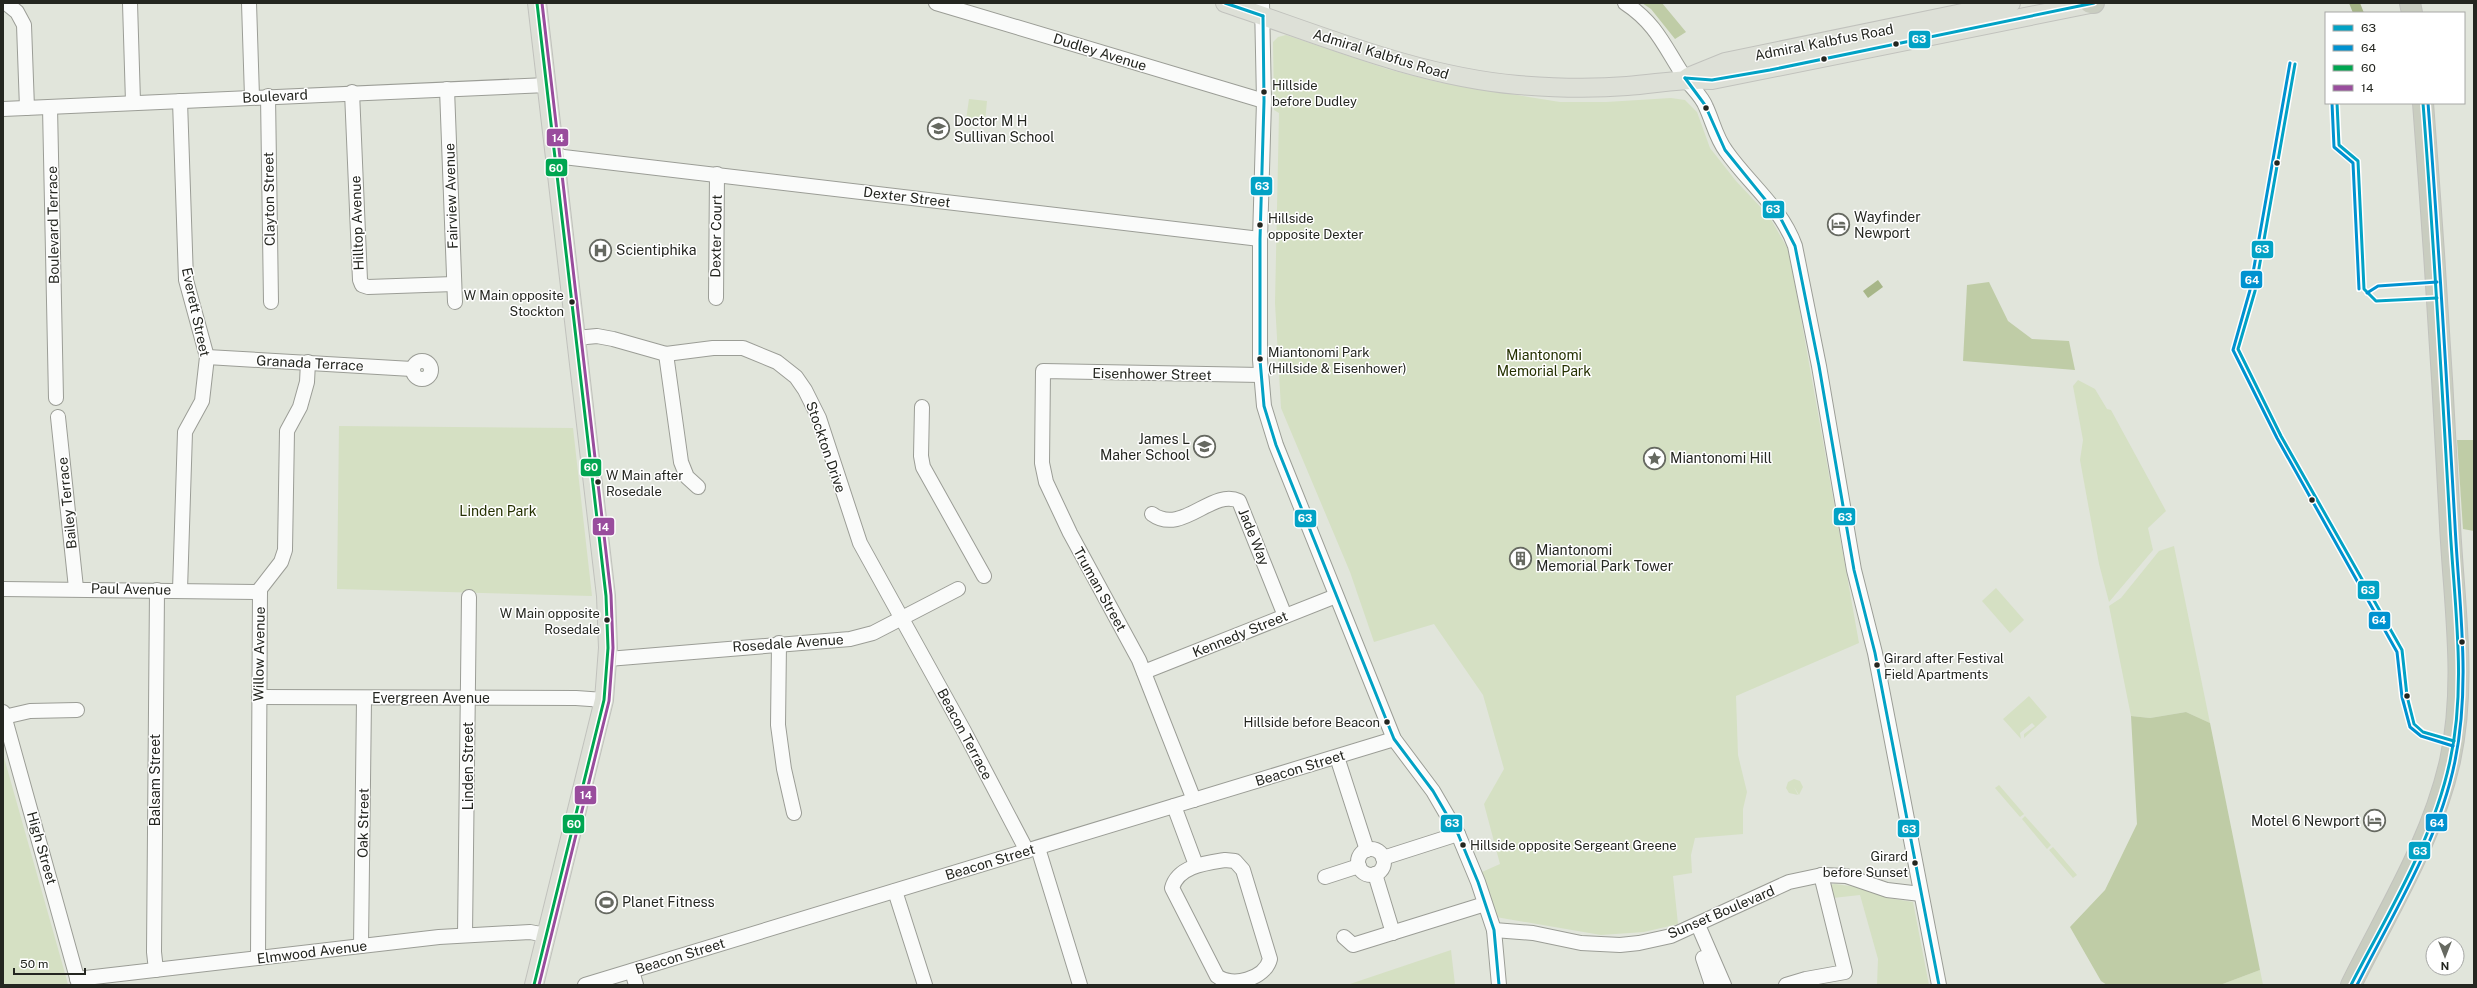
<svg xmlns="http://www.w3.org/2000/svg" width="2477" height="988" viewBox="0 0 2477 988" font-family="'Public Sans',sans-serif">
<style>
.green{fill:#d5e0c3}
.forest{fill:#bfcca6}
.water{fill:#a7b688}
.lines{fill:none;stroke-linecap:round;stroke-linejoin:round}
.minor-casing{stroke:#9b9d96;stroke-width:16}
.major-casing{stroke:#c1c2bd;stroke-width:20}
.highway-casing{stroke:#c1c2bd;stroke-width:22}
.minor{stroke:#fafbfa;stroke-width:14}
.major{stroke:#dde0d7;stroke-width:18}
.highway{stroke:#c9cdc0;stroke-width:20}
.bus-1-casing{stroke:#fff;stroke-width:6}
.bus-2-casing{stroke:#fff;stroke-width:6}
.bus-3-casing{stroke:#fff;stroke-width:6}
.bus-4-casing{stroke:#fff;stroke-width:6}
.bus-1{stroke:#02a2c5;stroke-width:3}
.bus-2{stroke:#0092d0;stroke-width:3}
.bus-3{stroke:#00a651;stroke-width:3}
.bus-4{stroke:#994d9d;stroke-width:3}
.bus-dot{fill:#242620;stroke:#fff;stroke-width:1.5}
.labels{text-anchor:middle;stroke-width:3;stroke-linejoin:round;paint-order:stroke}
.bus-label{font-size:13px;fill:#242620;stroke:#fff;text-anchor:start}
.street-label{font-size:14px;fill:#242620;stroke:#fff}
.poi-label{font-size:14px;fill:#242620;stroke:#fff;text-anchor:start}
.park-label{font-size:14px;fill:#253101;stroke:#fff}
.line-badge{stroke:#fff;stroke-width:1.5}
.badge-label{font-size:11px;text-anchor:middle;font-weight:bold;fill:#fff}
</style>
<rect width="100%" height="100%" fill="#e1e5db"/>
<g class="green">
<polygon points="1286,35 1387,69 1437,82 1560,102 1606,102 1671,98 1685,100 1697,112 1710,148 1736,181 1769,216 1789,251 1859,643 1736,696 1738,755 1747,792 1743,809 1743,834 1695,838 1691,855 1692,873 1673,876 1678,924 1644,932 1601,935 1496,917 1482,872 1500,864 1484,804 1504,769 1483,695 1434,624 1374,642 1350,572 1281,408 1275,303 1279,113 1274,110 1273,42 1278,37"/>
<polygon points="969,99 987,101 985,122 966,120"/>
<polygon points="2078,380 2095,389 2107,409 2111,410 2166,511 2148,528 2153,550 2109,602 2099,564 2080,460 2083,440 2073,386"/>
<polygon points="339,426 573,428 592,596 337,589"/>
<polygon points="2174,546 2210,723 2186,712 2150,718 2131,716 2109,606 2121,598 2159,551"/>
<polygon points="1996,588 2024,620 2010,633 1982,601"/>
<polygon points="2029,696 2047,717 2024,738 2024,734 2035,726 2032,723 2020,733 2021,739 2003,719"/>
<polygon points="3,754 66,977 68,985 3,985"/>
<polygon points="1794,779 1800,781 1803,787 1799,795 1794,787 1798,795 1789,793 1786,788 1788,782"/>
<polygon points="1999,785 2024,814 2020,817 1995,788"/>
<polygon points="2025,816 2051,845 2047,849 2022,819"/>
<polygon points="2053,847 2077,875 2073,878 2049,850"/>
<polygon points="1835,884 1857,887 1888,898 1913,902 1929,985 1877,985 1878,959 1860,895 1833,898 1830,885"/>
<polygon points="1451,950 1455,985 1347,985"/>
<polygon points="2260,970 2263,985 2220,985"/>
</g>
<g class="forest">
<polygon points="1642,3 1662,3 1686,32 1675,39 1651,9"/>
<polygon points="1989,282 2008,321 2032,339 2069,341 2075,370 1963,361 1967,285"/>
<polygon points="2457,440 2474,440 2474,531 2463,529"/>
<polygon points="2186,712 2210,723 2260,970 2220,985 2107,985 2101,981 2070,927 2105,890 2137,824 2131,716 2150,718"/>
</g>
<g class="water">
<polygon points="2349,3 2360,3 2364,13 2353,13"/>
<polygon points="1878,280 1883,287 1868,298 1863,291"/>
</g>
<g class="lines">
<defs>
<g id="minor">
<polyline points="6,3 17,12 24,25 27,108"/>
<polyline points="130,3 133,102"/>
<polyline points="249,3 252,97"/>
<polyline points="936,3 1264,101"/>
<polyline points="1262,3 1264,101 1260,239 1260,360 1264,406 1276,445 1394,739 1433,791 1458,834 1478,882 1494,930 1499,985"/>
<path d="M1625 3C1657 24 1665 48 1685 78 1691 87 1702 96 1706 107 1713 122 1716 138 1726 151 1749 184 1781 207 1795 246L1819 366 1854 570 1875 653 1939 985"/>
<polyline points="447,89 455,302"/>
<polyline points="352,92 360,280 362,285 368,287 454,284"/>
<polyline points="268,96 271,302"/>
<polyline points="180,101 186,280 207,357 202,401 185,432 180,590"/>
<polyline points="50,107 56,398"/>
<polyline points="3,109 547,85"/>
<polyline points="555,156 1260,239"/>
<polyline points="716,298 717,174"/>
<polyline points="576,338 597,336 613,339 666,354 713,348 743,348 777,362 796,377 805,390 819,418 860,543 964,731 1027,851"/>
<polyline points="666,354 681,462 687,477 698,487"/>
<polyline points="207,357 412,369"/>
<circle cx="422" cy="370" r="9"/>
<polyline points="922,407 921,456 923,467 984,576"/>
<polyline points="58,417 76,588"/>
<path d="M1152 514C1182 536 1212 488 1239 501L1285 616"/>
<polyline points="3,589 260,592"/>
<polyline points="779,643 778,725 784,769 794,813"/>
<polyline points="608,659 850,639 873,633 958,589"/>
<polyline points="1144,672 1336,596"/>
<polyline points="259,697 576,698 604,700"/>
<polyline points="3,712 79,985"/>
<polyline points="4,717 30,711 77,710"/>
<polyline points="1337,757 1367,850"/>
<polyline points="1194,800 1139,660 1070,533 1046,482 1042,463 1043,371 1261,375"/>
<polyline points="1174,806 1196,865"/>
<polyline points="1038,848 1080,985"/>
<circle cx="1371" cy="862" r="13"/>
<polyline points="1383,858 1458,834"/>
<path d="M1225 860 1235 861 1243 870 1270 959C1265 979 1232 988 1217 976L1172 888C1178 866 1206 863 1225 860Z"/>
<polyline points="1375,874 1393,933"/>
<polyline points="1325,877 1359,866"/>
<polyline points="895,891 925,985"/>
<polyline points="1698,925 1724,985"/>
<polyline points="1494,930 1533,933 1581,943 1620,945 1639,943 1671,936 1789,882 1822,875 1846,876 1887,890 1921,894"/>
<polyline points="465,935 469,597"/>
<polyline points="1344,937 1353,945 1485,904"/>
<polyline points="361,946 364,699"/>
<polyline points="258,958 260,589 281,562 285,550 287,431 300,407 307,382 308,362"/>
<polyline points="1703,958 1712,985"/>
<polyline points="156,970 154,952 157,590"/>
<polyline points="632,971 636,985"/>
<polyline points="77,979 439,937 530,932 546,935"/>
<polyline points="585,985 1394,739"/>
<polyline points="1786,985 1806,979 1845,972 1821,875"/>
</g>
<g id="major">
<path d="M1225 3C1321 35 1416 76 1518 85 1555 88 1591 89 1627 86 1656 84 1683 78 1712 80L2090 4"/>
<polyline points="1688,77 1725,62 2011,3"/>
<polyline points="534,985 604,700 608,648 606,596 537,3"/>
</g>
<g id="highway">
<polyline points="2090,3 2094,3"/>
<polyline points="2410,3 2412,13"/>
<path d="M2351 985C2387 912 2432 841 2450 761 2467 682 2454 605 2450 525 2443 384 2434 244 2423 103"/>
</g>
</defs>
<use href="#minor" class="minor-casing"/>
<use href="#major" class="major-casing"/>
<use href="#highway" class="highway-casing"/>
<use href="#minor" class="minor"/>
<use href="#major" class="major"/>
<use href="#highway" class="highway"/>
<defs>
<g id="bus-1">
<polyline points="1225,3 1263,16"/>
<polyline points="1263,16 1264,101 1260,239 1260,360 1264,406 1276,445 1394,739 1433,791 1458,834 1478,882 1494,930 1499,985"/>
<polyline points="2295,64 2255,291 2238,349 2281,436 2402,650 2407,696 2414,724 2423,732 2454,741"/>
<polyline points="1685,78 1705,105 1725,150 1781,219 1795,246 1819,366 1854,570 1875,653 1939,985"/>
<polyline points="1685,78 1712,80 1770,70 2094,3"/>
<polyline points="2337,103 2339,145 2358,161 2364,289 2376,301 2437,298"/>
<path d="M2351 985C2388 913 2433 841 2450 761 2467 684 2454 603 2450 525 2442 384 2434 244 2423 103"/>
</g>
<g id="bus-2">
<polyline points="2290,63 2250,290 2233,350 2277,438 2397,652 2402,697 2410,727 2421,736 2453,746"/>
<polyline points="2332,103 2334,147 2353,163 2359,289"/>
<polyline points="2367,293 2378,286 2437,282"/>
<path d="M2357 985C2393 913 2439 841 2455 761 2471 683 2459 604 2455 525 2447 384 2439 244 2428 103"/>
</g>
<polyline id="bus-3" points="534,985 604,700 608,648 606,596 537,3"/>
<polyline id="bus-4" points="539,985 609,701 613,648 611,595 542,3"/>
</defs>
<use href="#bus-1" class="bus-1-casing"/>
<use href="#bus-2" class="bus-2-casing"/>
<use href="#bus-3" class="bus-3-casing"/>
<use href="#bus-4" class="bus-4-casing"/>
<use href="#bus-1" class="bus-1"/>
<use href="#bus-2" class="bus-2"/>
<use href="#bus-3" class="bus-3"/>
<use href="#bus-4" class="bus-4"/>
</g>
<defs>
<symbol id="school-ring" viewBox="-11 -11 22 22"><circle r="9.5" fill="#fff" stroke="#666961" stroke-width="1.5"/><path d="M0-5L7-2L0 1L-7-2ZM-4 1L0 2.5L4 1V4Q0 6-4 4Z" fill="#666961"/></symbol>
<symbol id="hotel-ring" viewBox="-11 -11 22 22"><circle r="9.5" fill="#fff" stroke="#666961" stroke-width="1.5"/><path d="M-6-4.5h1.5V1H6V5H4.5V3h-9V5H-6ZM-4 0a1.8 1.8 0 1 1 3.6 0ZM.5 0V-2.5h3Q6-2.5 6 0Z" fill="#666961"/></symbol>
<symbol id="hospital-ring" viewBox="-11 -11 22 22"><circle r="9.5" fill="#fff" stroke="#666961" stroke-width="1.5"/><path d="M-5-5h3v3.5h4V-5h3V5h-3V1.5h-4V5h-3Z" fill="#666961"/></symbol>
<symbol id="sight-ring" viewBox="-11 -11 22 22"><circle r="9.5" fill="#fff" stroke="#666961" stroke-width="1.5"/><path d="M0-6L1.8-2.2L6-1.7L2.9 1.2L3.7 5.4L0 3.3L-3.7 5.4L-2.9 1.2L-6-1.7L-1.8-2.2Z" fill="#666961"/></symbol>
<symbol id="building-ring" viewBox="-11 -11 22 22"><circle r="9.5" fill="#fff" stroke="#666961" stroke-width="1.5"/><path d="M-4-6H4V6H1V3H-1V6H-4ZM-2.5-4.3h1.7v1.8h-1.7ZM.8-4.3h1.7v1.8H.8ZM-2.5-1h1.7V.8h-1.7ZM.8-1h1.7V.8H.8Z" fill="#666961"/></symbol>
<symbol id="stadium-ring" viewBox="-11 -11 22 22"><circle r="9.5" fill="#fff" stroke="#666961" stroke-width="1.5"/><path d="M0-5a6.5 5 0 1 0 0 10a6.5 5 0 1 0 0-10ZM-3.5-1.8h7v3.6h-7Z" fill="#666961"/></symbol>
</defs>
<g fill-rule="evenodd">
<use href="#school-ring" x="926" y="116" width="25" height="25"/>
<use href="#hotel-ring" x="1826" y="212" width="25" height="25"/>
<use href="#hospital-ring" x="588" y="238" width="25" height="25"/>
<use href="#school-ring" x="1192" y="434" width="25" height="25"/>
<use href="#sight-ring" x="1642" y="446" width="25" height="25"/>
<use href="#building-ring" x="1508" y="546" width="25" height="25"/>
<use href="#hotel-ring" x="2362" y="808" width="25" height="25"/>
<use href="#stadium-ring" x="594" y="890" width="25" height="25"/>
</g>
<g class="bus-dot">
<circle cx="1896" cy="44" r="3.5"/>
<circle cx="1824" cy="59" r="3.5"/>
<circle cx="1264" cy="92" r="3.5"/>
<circle cx="1706" cy="108" r="3.5"/>
<circle cx="2277" cy="163" r="3.5"/>
<circle cx="1260" cy="225" r="3.5"/>
<circle cx="572" cy="302" r="3.5"/>
<circle cx="1260" cy="359" r="3.5"/>
<circle cx="598" cy="482" r="3.5"/>
<circle cx="2312" cy="500" r="3.5"/>
<circle cx="607" cy="620" r="3.5"/>
<circle cx="2462" cy="642" r="3.5"/>
<circle cx="1877" cy="665" r="3.5"/>
<circle cx="2407" cy="696" r="3.5"/>
<circle cx="1387" cy="722" r="3.5"/>
<circle cx="1463" cy="845" r="3.5"/>
<circle cx="1915" cy="863" r="3.5"/>
</g>
<g class="labels">
<g class="bus-label">
<text x="1272" y="90">Hillside<tspan x="1272" dy="16">before Dudley</tspan></text>
<text x="1268" y="223">Hillside<tspan x="1268" dy="16">opposite Dexter</tspan></text>
<text x="564" y="300" text-anchor="end">W Main opposite<tspan x="564" dy="16">Stockton</tspan></text>
<text x="1268" y="357">Miantonomi Park<tspan x="1268" dy="16">(Hillside &amp; Eisenhower)</tspan></text>
<text x="606" y="480">W Main after<tspan x="606" dy="16">Rosedale</tspan></text>
<text x="600" y="618" text-anchor="end">W Main opposite<tspan x="600" dy="16">Rosedale</tspan></text>
<text x="1884" y="663">Girard after Festival<tspan x="1884" dy="16">Field Apartments</tspan></text>
<text x="1380" y="727" text-anchor="end">Hillside before Beacon</text>
<text x="1470" y="850">Hillside opposite Sergeant Greene</text>
<text x="1908" y="861" text-anchor="end">Girard<tspan x="1908" dy="16">before Sunset</tspan></text>
</g>
<g class="street-label">
<text transform="translate(1824 42) rotate(-11)" y="5">Admiral Kalbfus Road</text>
<text transform="translate(1100 52) rotate(17)" y="5">Dudley Avenue</text>
<text transform="translate(1381 54) rotate(17)" y="5">Admiral Kalbfus Road</text>
<text transform="translate(275 96) rotate(-3)" y="5">Boulevard</text>
<text transform="translate(451 196) rotate(-92)" y="5">Fairview Avenue</text>
<text transform="translate(907 197) rotate(7)" y="5">Dexter Street</text>
<text transform="translate(269 199) rotate(-91)" y="5">Clayton Street</text>
<text transform="translate(357 223) rotate(-92)" y="5">Hilltop Avenue</text>
<text transform="translate(53 225) rotate(-91)" y="5">Boulevard Terrace</text>
<text transform="translate(716 236) rotate(-89)" y="5">Dexter Court</text>
<text transform="translate(196 312) rotate(78)" y="5">Everett Street</text>
<text transform="translate(310 363) rotate(3)" y="5">Granada Terrace</text>
<text transform="translate(1152 374) rotate(1)" y="5">Eisenhower Street</text>
<text transform="translate(826 447) rotate(71)" y="5">Stockton Drive</text>
<text transform="translate(67 503) rotate(-96)" y="5">Bailey Terrace</text>
<text transform="translate(1254 537) rotate(68)" y="5">Jade Way</text>
<text transform="translate(131 589) rotate(1)" y="5">Paul Avenue</text>
<text transform="translate(1100 589) rotate(61)" y="5">Truman Street</text>
<text transform="translate(1240 634) rotate(-22)" y="5">Kennedy Street</text>
<text transform="translate(788 643) rotate(-4)" y="5">Rosedale Avenue</text>
<text transform="translate(259 654) rotate(-89)" y="5">Willow Avenue</text>
<text x="431" y="703">Evergreen Avenue</text>
<text transform="translate(965 734) rotate(62)" y="5">Beacon Terrace</text>
<text transform="translate(468 766) rotate(-90)" y="5">Linden Street</text>
<text transform="translate(1300 768) rotate(-17)" y="5">Beacon Street</text>
<text transform="translate(155 780) rotate(-90)" y="5">Balsam Street</text>
<text transform="translate(363 823) rotate(-89)" y="5">Oak Street</text>
<text transform="translate(42 848) rotate(74)" y="5">High Street</text>
<text transform="translate(990 862) rotate(-17)" y="5">Beacon Street</text>
<text transform="translate(1721 912) rotate(-23)" y="5">Sunset Boulevard</text>
<text transform="translate(312 952) rotate(-7)" y="5">Elmwood Avenue</text>
<text transform="translate(680 956) rotate(-17)" y="5">Beacon Street</text>
</g>
<g class="poi-label">
<text x="954" y="126">Doctor M H<tspan x="954" dy="16">Sullivan School</tspan></text>
<text x="1854" y="222">Wayfinder<tspan x="1854" dy="16">Newport</tspan></text>
<text x="616" y="255">Scientiphika</text>
<text x="1190" y="444" text-anchor="end">James L<tspan x="1190" dy="16">Maher School</tspan></text>
<text x="1670" y="463">Miantonomi Hill</text>
<text x="1536" y="555">Miantonomi<tspan x="1536" dy="16">Memorial Park Tower</tspan></text>
<text x="2360" y="826" text-anchor="end">Motel 6 Newport</text>
<text x="622" y="907">Planet Fitness</text>
</g>
<g class="park-label">
<text x="1544" y="360">Miantonomi<tspan x="1544" dy="16">Memorial Park</tspan></text>
<text x="498" y="516">Linden Park</text>
</g>
</g>
<g class="line-badge">
<rect x="1908" y="30" width="23" height="19" rx="4" fill="#02a2c5"/>
<rect x="546" y="128" width="23" height="19" rx="4" fill="#994d9d"/>
<rect x="545" y="158" width="23" height="19" rx="4" fill="#00a651"/>
<rect x="1250" y="176" width="23" height="20" rx="4" fill="#02a2c5"/>
<rect x="1762" y="200" width="23" height="19" rx="4" fill="#02a2c5"/>
<rect x="2251" y="240" width="23" height="19" rx="4" fill="#02a2c5"/>
<rect x="2240" y="270" width="23" height="19" rx="4" fill="#0092d0"/>
<rect x="580" y="458" width="22" height="19" rx="4" fill="#00a651"/>
<rect x="1833" y="507" width="23" height="19" rx="4" fill="#02a2c5"/>
<rect x="1294" y="509" width="23" height="19" rx="4" fill="#02a2c5"/>
<rect x="592" y="517" width="23" height="19" rx="4" fill="#994d9d"/>
<rect x="2357" y="580" width="23" height="20" rx="4" fill="#02a2c5"/>
<rect x="2368" y="611" width="23" height="19" rx="4" fill="#0092d0"/>
<rect x="574" y="785" width="23" height="20" rx="4" fill="#994d9d"/>
<rect x="2425" y="813" width="23" height="19" rx="4" fill="#0092d0"/>
<rect x="1440" y="814" width="23" height="19" rx="4" fill="#02a2c5"/>
<rect x="562" y="814" width="23" height="20" rx="4" fill="#00a651"/>
<rect x="1897" y="819" width="23" height="19" rx="4" fill="#02a2c5"/>
<rect x="2408" y="841" width="23" height="19" rx="4" fill="#02a2c5"/>
</g>
<g class="badge-label">
<text x="1919" y="43">63</text>
<text x="558" y="142">14</text>
<text x="556" y="172">60</text>
<text x="1262" y="190">63</text>
<text x="1773" y="213">63</text>
<text x="2262" y="253">63</text>
<text x="2252" y="284">64</text>
<text x="591" y="471">60</text>
<text x="1845" y="521">63</text>
<text x="1305" y="522">63</text>
<text x="603" y="531">14</text>
<text x="2368" y="594">63</text>
<text x="2379" y="624">64</text>
<text x="586" y="799">14</text>
<text x="2437" y="827">64</text>
<text x="1452" y="827">63</text>
<text x="574" y="828">60</text>
<text x="1909" y="833">63</text>
<text x="2420" y="855">63</text>
</g>
<rect width="2477" height="988" fill="none" stroke="#242620" stroke-width="8"/>
<rect x="2325" y="12" width="140" height="92" fill="#ffffff" stroke="#a7a8a6"/>
<rect x="2333" y="25" width="20" height="6" fill="#02a2c5" stroke="#a7a8a6"/>
<text x="2361" y="32" font-size="12" fill="#242620">63</text>
<rect x="2333" y="45" width="20" height="6" fill="#0092d0" stroke="#a7a8a6"/>
<text x="2361" y="52" font-size="12" fill="#242620">64</text>
<rect x="2333" y="65" width="20" height="6" fill="#00a651" stroke="#a7a8a6"/>
<text x="2361" y="72" font-size="12" fill="#242620">60</text>
<rect x="2333" y="85" width="20" height="6" fill="#994d9d" stroke="#a7a8a6"/>
<text x="2361" y="92" font-size="12" fill="#242620">14</text>
<g transform="translate(2445 956) rotate(180)"><circle r="19" fill="#ffffff" stroke="#a7a8a6"/>
<path d="M0-3L7 15L0 10L-7 15Z" fill="#666961"/>
<text y="-6" font-size="11" font-weight="bold" text-anchor="middle" fill="#242620">N</text>
</g>
<path d="M14 968v6h71v-6" fill="none" stroke="#242620" stroke-width="2"/>
<text x="20" y="968" font-size="12" fill="#242620" stroke="#ffffff" stroke-width="3" paint-order="stroke">50 m</text>
</svg>
